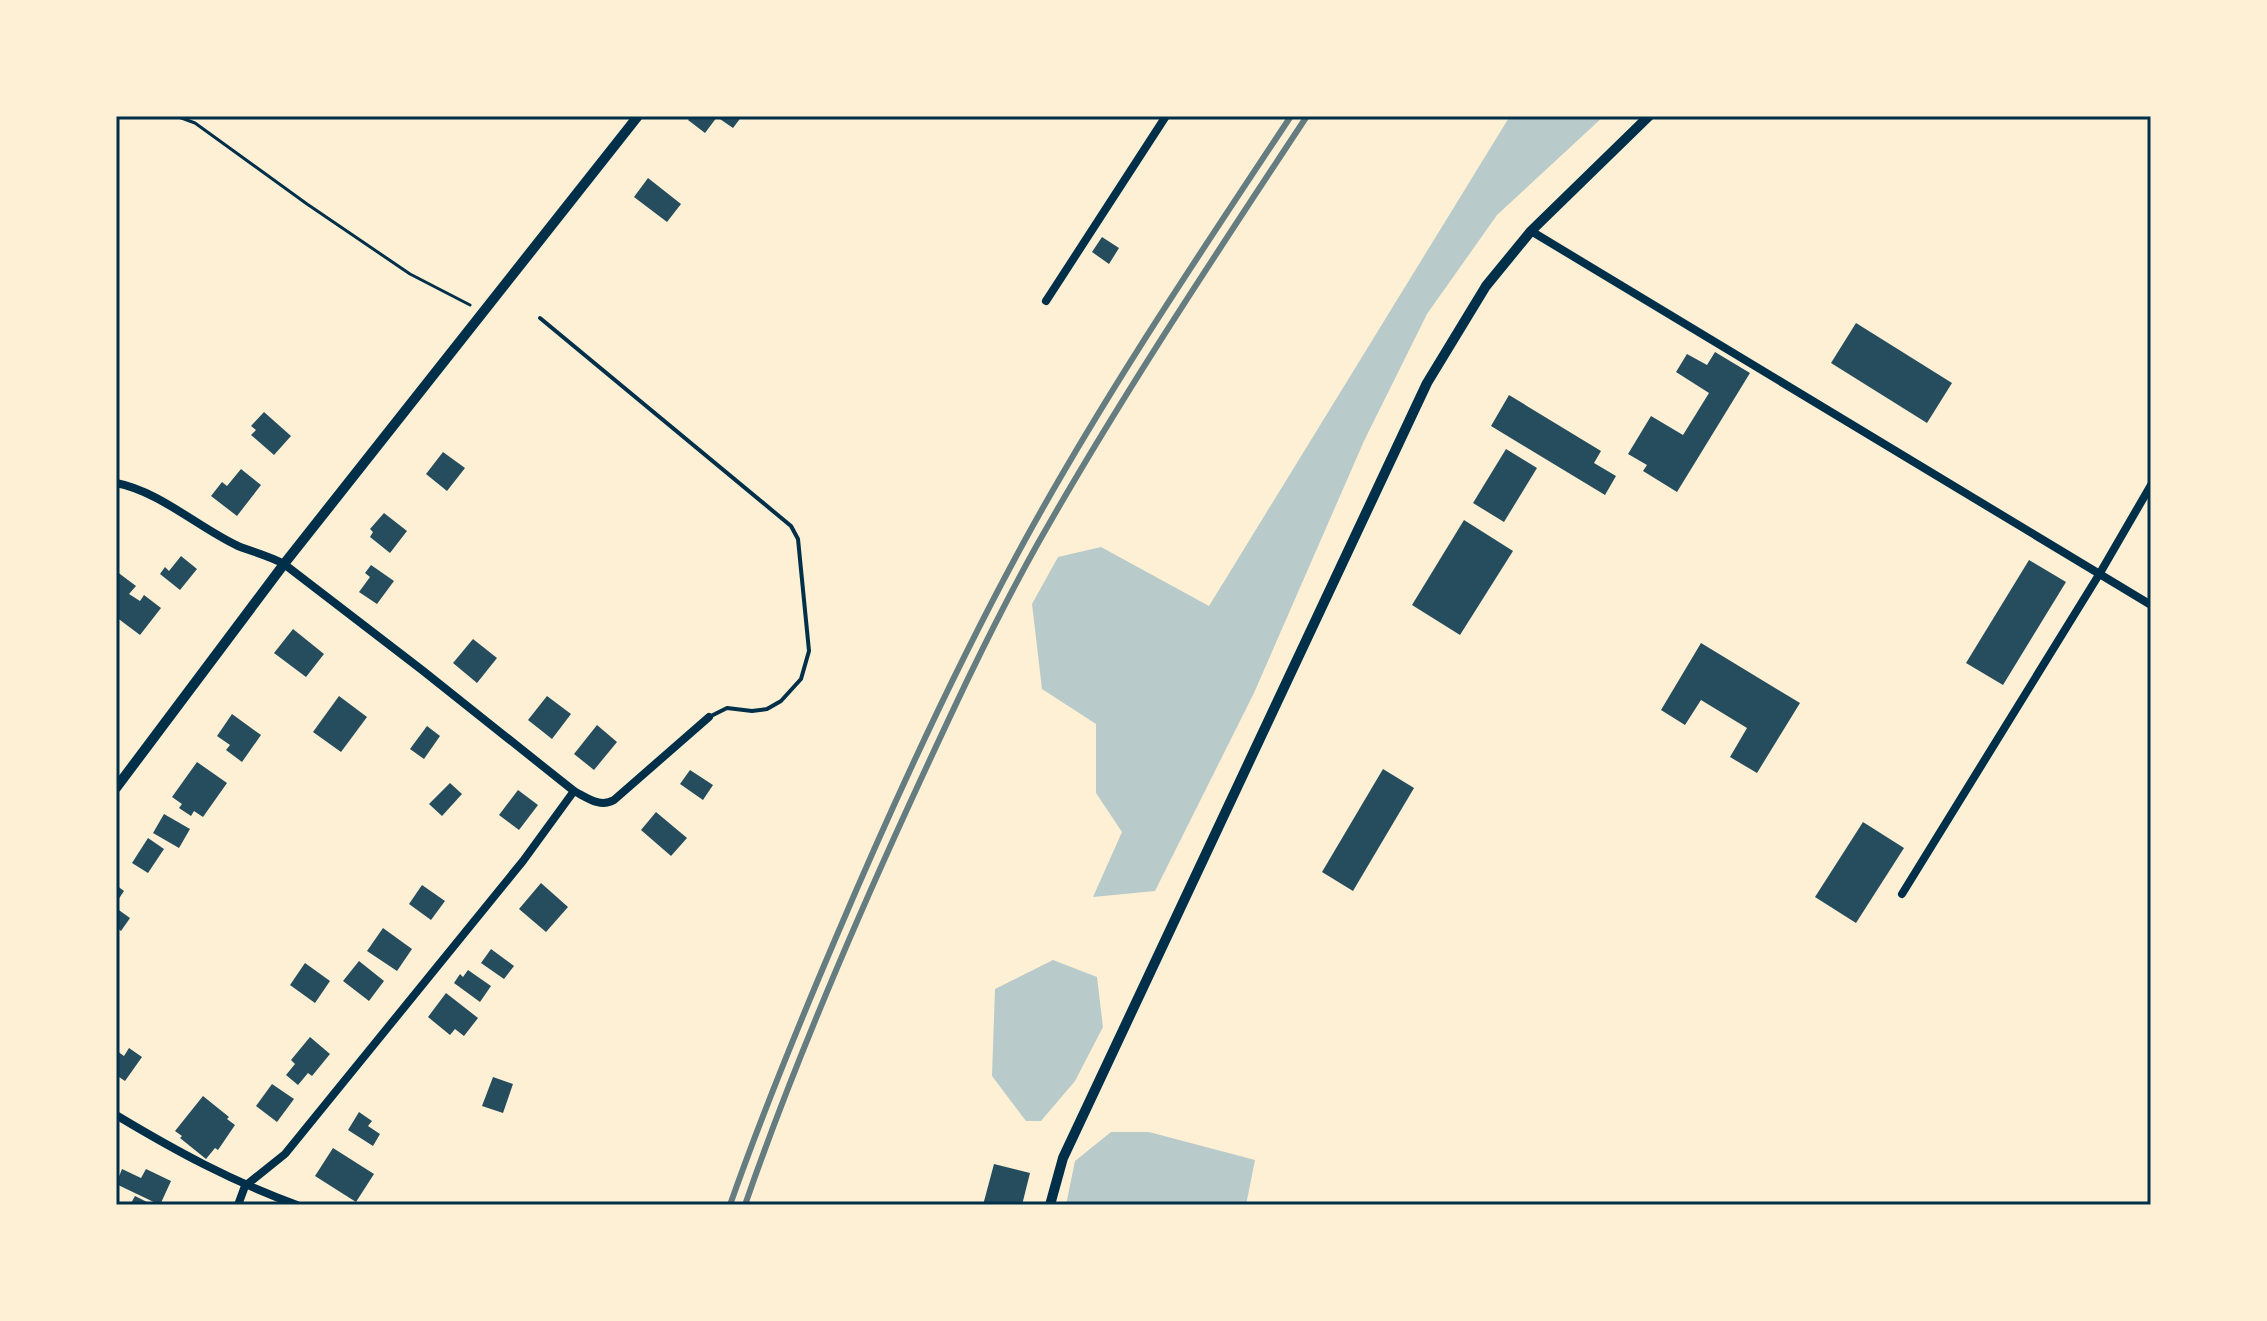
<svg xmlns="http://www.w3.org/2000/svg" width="2267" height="1321" viewBox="0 0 2267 1321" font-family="'Open Sans',sans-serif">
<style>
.green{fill:#b9caca}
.building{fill:#264d5e}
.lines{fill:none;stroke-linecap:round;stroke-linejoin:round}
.path{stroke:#003049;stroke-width:3}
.service{stroke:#003049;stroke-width:4}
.minor{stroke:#003049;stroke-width:8}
.tertiary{stroke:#003049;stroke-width:10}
.rail{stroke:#657d81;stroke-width:6}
.neatline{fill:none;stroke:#003049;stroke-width:3}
</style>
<rect width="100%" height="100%" fill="#fdf0d5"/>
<g class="green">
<polygon points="1510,116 1604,116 1497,215 1427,314 1364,441 1254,693 1155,891 1093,897 1122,832 1096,793 1096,724 1042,689 1032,604 1058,557 1101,547 1209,606"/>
<polygon points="1053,960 1097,977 1103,1027 1075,1081 1041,1121 1026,1121 992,1076 995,989"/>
<polygon points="1111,1132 1149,1132 1255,1160 1246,1205 1066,1205 1075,1161"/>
</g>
<g class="building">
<polygon points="691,116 742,116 733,128 717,117 705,133 688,120"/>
<polygon points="648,178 681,204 667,222 634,197"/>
<polygon points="1102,237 1119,248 1109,264 1092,252"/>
<polygon points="1856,323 1952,383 1927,423 1831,363"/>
<polygon points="1715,352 1750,373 1677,492 1643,471 1647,465 1628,454 1651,416 1683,435 1709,393 1676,372 1687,354 1707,365"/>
<polygon points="1509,395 1601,451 1594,463 1616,476 1605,495 1491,426"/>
<polygon points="264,412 291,436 274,455 251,435 256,430 251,426"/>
<polygon points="1506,449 1537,468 1504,522 1473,503"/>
<polygon points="443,452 465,468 447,491 426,474"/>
<polygon points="241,469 261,485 237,516 211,496 222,482 227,486"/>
<polygon points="384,513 407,531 390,553 370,537 373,532 370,529"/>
<polygon points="1464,520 1513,551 1460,635 1412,605"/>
<polygon points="181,556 197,569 180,590 160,574 165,567 169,571"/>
<polygon points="2029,560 2066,582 2003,685 1966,663"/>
<polygon points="371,565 394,581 377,604 359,592 370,577 365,573"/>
<polygon points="116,571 136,586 129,594 140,601 144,595 161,608 140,635 116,617"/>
<polygon points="293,629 324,654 306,677 274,653"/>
<polygon points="473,639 497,658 477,683 453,663"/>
<polygon points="1701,643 1800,703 1757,773 1730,757 1747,728 1701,700 1685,725 1661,710"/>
<polygon points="339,696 367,717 341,752 313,732"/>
<polygon points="547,696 571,714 552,739 528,720"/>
<polygon points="232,714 261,735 242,762 226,750 230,745 217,736"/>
<polygon points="597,725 617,742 594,770 574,754"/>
<polygon points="427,726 440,736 424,759 410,749"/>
<polygon points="197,762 227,783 203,817 194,811 191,816 179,808 182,804 172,797"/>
<polygon points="1383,769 1414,788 1353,891 1322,872"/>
<polygon points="690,770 713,785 703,800 680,784"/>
<polygon points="450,783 462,794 442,816 429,804"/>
<polygon points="518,790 538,805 519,830 499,815"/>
<polygon points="656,812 687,838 671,856 641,830"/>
<polygon points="164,814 190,829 179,848 153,833"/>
<polygon points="1863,822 1904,848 1856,923 1815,897"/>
<polygon points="148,838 164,849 148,873 132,863"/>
<polygon points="541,883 568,907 546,932 519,909"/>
<polygon points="116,885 124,891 116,903"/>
<polygon points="422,885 445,901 431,920 409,904"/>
<polygon points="116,908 130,918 121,931 116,927"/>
<polygon points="383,928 412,949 397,971 367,951"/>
<polygon points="491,949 514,966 504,979 481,963"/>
<polygon points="359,961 384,981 369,1001 343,981"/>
<polygon points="305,963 330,981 315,1003 290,985"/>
<polygon points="468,970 491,986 480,1002 454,983 460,974 463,977"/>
<polygon points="446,993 478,1018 464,1036 455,1029 450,1035 428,1017"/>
<polygon points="310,1037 330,1054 312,1076 308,1073 298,1085 286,1075 295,1064 291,1060"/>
<polygon points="129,1048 142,1057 125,1081 116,1075 116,1053 117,1051 124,1056"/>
<polygon points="493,1077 513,1084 503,1113 482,1106"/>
<polygon points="272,1084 294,1099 277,1122 256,1106"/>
<polygon points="203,1096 229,1117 227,1119 235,1125 218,1150 215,1148 206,1159 180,1138 182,1136 175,1131"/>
<polygon points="359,1112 372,1121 368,1126 380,1134 373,1146 348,1130"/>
<polygon points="333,1148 374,1174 356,1202 315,1176"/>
<polygon points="994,1164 1030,1173 1022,1205 983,1205"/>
<polygon points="122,1169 141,1178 146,1169 171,1181 160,1205 116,1184"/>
<polygon points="135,1196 153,1205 130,1205"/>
</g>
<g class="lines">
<polyline class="path" points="176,116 195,123 307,204 410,274 470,305"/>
<polyline class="service" points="540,318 791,526 798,539 809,651 801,679 781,701 767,709 752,711 727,708 709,717"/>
<g class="minor">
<polyline points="1531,231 2151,605"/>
<polyline points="1046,301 1166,116"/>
<path d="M116 483C159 491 199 528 238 546 253 552 269 556 284 564L422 670 574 791"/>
<polyline points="1902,894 2100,573 2151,485"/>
<path d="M116 1115C176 1151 231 1181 297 1205"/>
<path d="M238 1205 245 1186 285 1154 523 861 574 791C588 798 600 808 614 800L709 717"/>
</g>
<g class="tertiary">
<polyline points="116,788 284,564 638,116"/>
<polyline points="1050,1205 1063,1158 1427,383 1486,286 1531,231 1649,116"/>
</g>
<g class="rail">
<path d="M730 1205C762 1114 799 1024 837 935 894 801 955 668 1025 540 1105 394 1199 255 1291 116"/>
<path d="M745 1205C792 1069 849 936 909 805 949 718 990 629 1037 545 1120 398 1214 257 1307 116"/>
</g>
</g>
<rect width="2267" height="1321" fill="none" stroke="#fdf0d5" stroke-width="236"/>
<rect x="118" y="118" width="2031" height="1085" class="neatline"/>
</svg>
